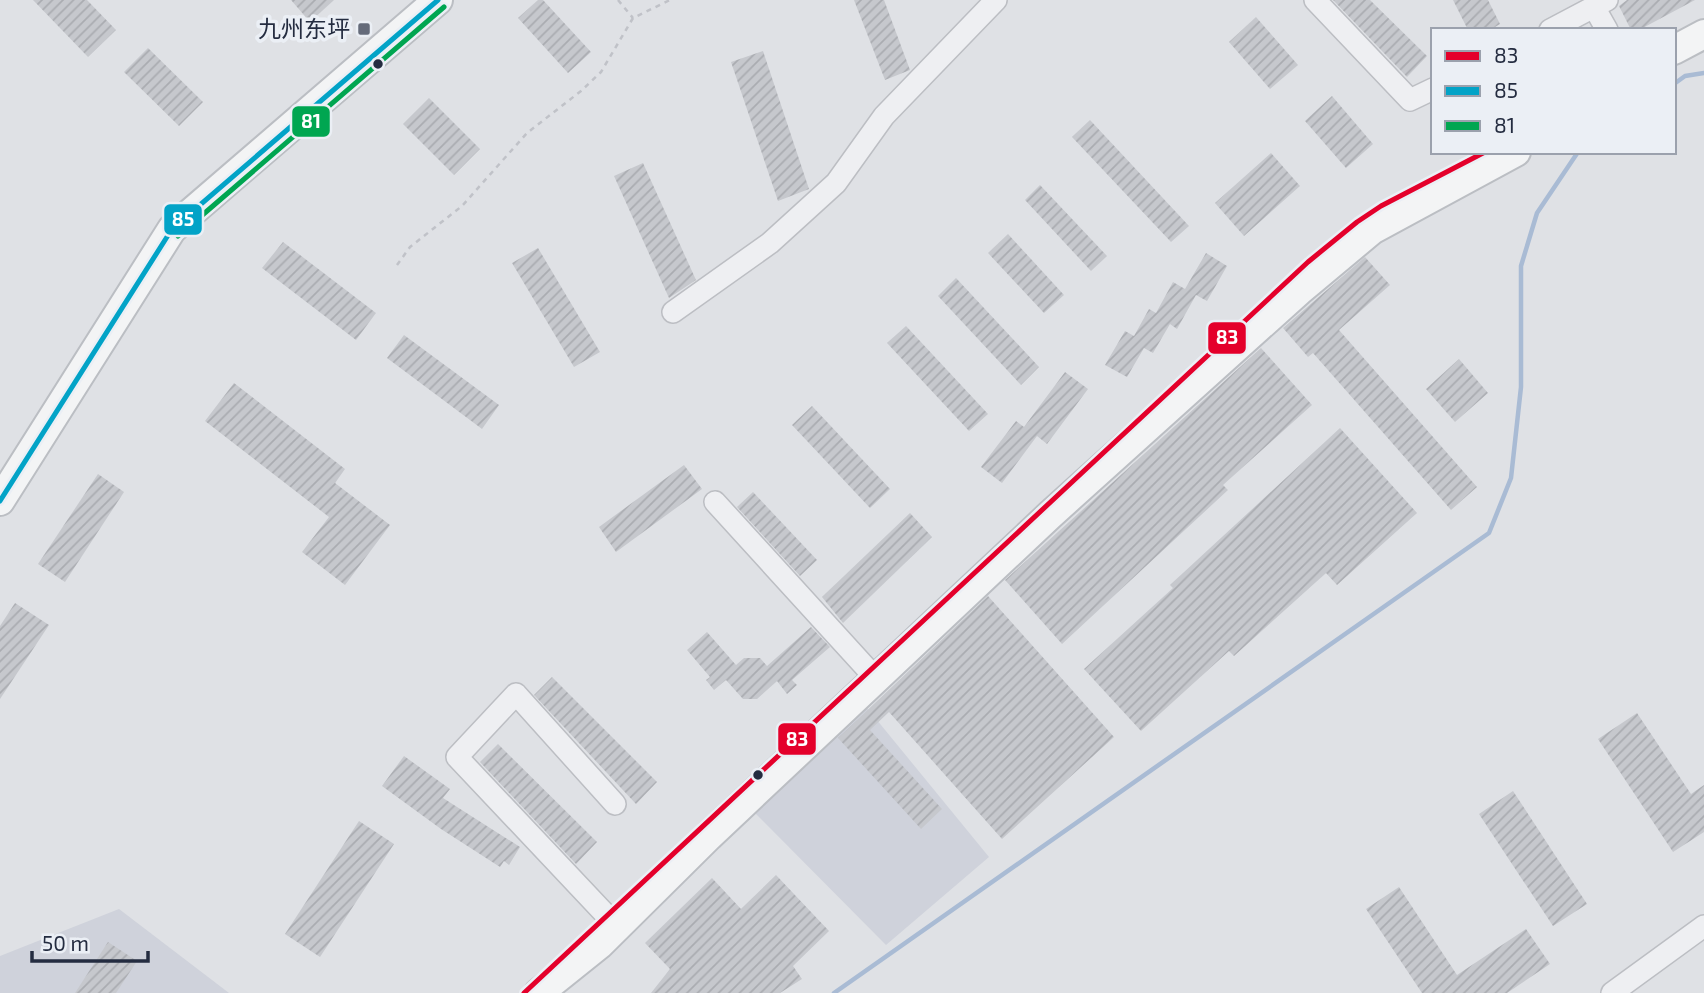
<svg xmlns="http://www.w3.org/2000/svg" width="1704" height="993" viewBox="0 0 1704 993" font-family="'Exo 2','Noto Sans SC',sans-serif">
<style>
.built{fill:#cfd2db}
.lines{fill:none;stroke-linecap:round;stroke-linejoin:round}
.stream{stroke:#a9bbd4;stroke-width:4.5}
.building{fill:url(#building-hatch)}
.minor-casing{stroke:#bcbec3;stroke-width:24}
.major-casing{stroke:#bbbec3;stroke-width:32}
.path{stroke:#c0c2c8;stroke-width:2.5;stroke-dasharray:5 5;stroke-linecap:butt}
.minor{stroke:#eeeff2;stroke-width:21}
.major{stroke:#f3f4f5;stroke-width:28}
.bus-1-casing{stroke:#ebeff5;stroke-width:10}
.bus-2-casing{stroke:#ebeff5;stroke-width:10}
.bus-3-casing{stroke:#ebeff5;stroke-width:10}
.bus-1{stroke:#e4002b;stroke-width:5}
.bus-2{stroke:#02a3c7;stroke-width:5}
.bus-3{stroke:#00a651;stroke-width:5}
.poi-dot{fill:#656b7a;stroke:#ebeff5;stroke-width:2.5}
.bus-dot{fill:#242c40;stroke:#ebeff5;stroke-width:2.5}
.labels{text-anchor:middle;stroke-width:7;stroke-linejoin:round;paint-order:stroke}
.poi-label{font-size:23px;fill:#242c40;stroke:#ebeff5;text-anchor:end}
.line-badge{stroke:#ebeff5;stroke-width:2.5}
.badge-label{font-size:19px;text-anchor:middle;font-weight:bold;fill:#fff}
</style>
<defs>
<pattern id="building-hatch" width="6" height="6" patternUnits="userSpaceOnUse" patternTransform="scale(1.75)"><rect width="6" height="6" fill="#c6c8cd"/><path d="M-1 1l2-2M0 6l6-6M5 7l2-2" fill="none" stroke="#aaacb1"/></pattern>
</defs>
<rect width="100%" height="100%" fill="#dfe1e5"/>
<g class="built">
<polygon points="863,703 989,857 886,945 750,808"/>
<polygon points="119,909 229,993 0,993 0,956"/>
</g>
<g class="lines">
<g class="stream">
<polyline points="1674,84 1685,76 1704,73"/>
<polyline points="834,993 1489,533 1511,478 1521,387 1521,266 1537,213 1578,152"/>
</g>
</g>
<g class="building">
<polygon points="33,0 87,0 116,30 88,57"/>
<polygon points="291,0 334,0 310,22"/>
<polygon points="538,0 543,0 591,52 568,73 518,18"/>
<polygon points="854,0 884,0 910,70 885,80"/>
<polygon points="1333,0 1370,0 1427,56 1407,77"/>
<polygon points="1453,0 1488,0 1500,24 1490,30 1468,30"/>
<polygon points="1627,0 1695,0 1639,30 1631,30 1619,6"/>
<polygon points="1256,17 1298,65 1270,89 1229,42"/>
<polygon points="148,48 203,102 179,126 124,72"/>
<polygon points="763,51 809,189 778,201 731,62"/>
<polygon points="1332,96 1373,144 1346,168 1305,121"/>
<polygon points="429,98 480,149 454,175 403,124"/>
<polygon points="1090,120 1189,226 1171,242 1072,137"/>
<polygon points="1271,153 1300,186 1244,236 1215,203"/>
<polygon points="643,163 696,280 669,298 614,176"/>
<polygon points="1040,185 1107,256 1091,271 1025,200"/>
<polygon points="1008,234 1064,295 1044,313 988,253"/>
<polygon points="283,242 376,313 356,340 262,268"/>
<polygon points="538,248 600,352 574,367 512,263"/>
<polygon points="1206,253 1227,266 1207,301 1196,295 1177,329 1170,324 1153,353 1144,348 1127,377 1105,365 1125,331 1134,336 1149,309 1156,313 1173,282 1185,289"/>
<polygon points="1365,257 1390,285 1339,330 1477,487 1451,510 1313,353 1308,357 1283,328"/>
<polygon points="956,278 1039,367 1021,385 938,296"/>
<polygon points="906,326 988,414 969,431 887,343"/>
<polygon points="404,335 499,405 482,429 387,358"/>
<polygon points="1261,348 1312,405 1223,485 1228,490 1062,644 1005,580"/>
<polygon points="1459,359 1488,393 1455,422 1426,389"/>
<polygon points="1065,372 1088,389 1047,444 1037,436 1002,483 981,467 1016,421 1024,427"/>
<polygon points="234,383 345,469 335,483 390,525 345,585 302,552 329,517 205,421"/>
<polygon points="812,406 890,489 870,508 792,425"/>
<polygon points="1340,428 1417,513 1337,585 1326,573 1234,656 1229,651 1141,731 1084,669 1173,588 1170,585"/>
<polygon points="684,465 702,489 616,552 599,527"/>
<polygon points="98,474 124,492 65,582 38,564"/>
<polygon points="753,492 817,560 800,576 737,507"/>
<polygon points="910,513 932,537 843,623 822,597"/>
<polygon points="988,596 1114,737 1002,839 889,712 870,730 942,809 921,829 838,738"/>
<polygon points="15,603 49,625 0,699 0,626"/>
<polygon points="811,627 830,647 792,680 797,685 787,694 777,681 757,699 743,699 726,680 714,690 706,680 710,677 687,650 707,632 736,665 744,658 760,658 767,666"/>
<polygon points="552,677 657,782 636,804 534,695"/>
<polygon points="1637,713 1691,794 1704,785 1704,832 1673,852 1598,739"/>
<polygon points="498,744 597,842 576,864 480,762"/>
<polygon points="404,756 450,789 443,798 520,847 509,865 504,861 500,867 441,829 382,786"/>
<polygon points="1513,791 1587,904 1553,926 1479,814"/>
<polygon points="359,821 394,844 320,957 285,934"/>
<polygon points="776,875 829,931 793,966 802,979 780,993 651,993 670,969 645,943 712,878 741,909"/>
<polygon points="1399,887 1457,975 1526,929 1550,964 1507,993 1422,993 1366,909"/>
<polygon points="108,942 137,961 116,993 75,993"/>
</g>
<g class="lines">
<defs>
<g id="minor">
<polyline points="1315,0 1410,100 1433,89"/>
<polyline points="1594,7 1607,30"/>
<polyline points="1550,30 1607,0"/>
<polyline points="673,312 770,243 836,183 884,116 996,0"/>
<polyline points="715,502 869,671"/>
<polyline points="607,916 457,757 516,694 615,804"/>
<polyline points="1612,993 1704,926"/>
</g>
<g id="major">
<polyline points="1674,50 1704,34"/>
<polyline points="0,501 172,229 438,0"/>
<polyline points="539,993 600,944 709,836 1050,515 1299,291 1372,230 1516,152"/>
</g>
</defs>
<use href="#minor" class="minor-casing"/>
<use href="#major" class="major-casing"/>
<g class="path">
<polyline points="618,0 633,18"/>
<polyline points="397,265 410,247 462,206 527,133 581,91 601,72 633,18 670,0"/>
</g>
<use href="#minor" class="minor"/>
<use href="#major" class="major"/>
<defs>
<polyline id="bus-1" points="524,993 1308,262 1357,222 1381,206 1485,152"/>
<polyline id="bus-2" points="0,501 172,229 438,0"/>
<polyline id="bus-3" points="178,236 444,7"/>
</defs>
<use href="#bus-1" class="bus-1-casing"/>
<use href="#bus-2" class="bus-2-casing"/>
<use href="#bus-3" class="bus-3-casing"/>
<use href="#bus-1" class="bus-1"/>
<use href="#bus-2" class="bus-2"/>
<use href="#bus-3" class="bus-3"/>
</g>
<rect class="poi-dot" x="357" y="22" width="14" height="14" rx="3.5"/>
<g class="bus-dot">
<circle cx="378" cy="64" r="6"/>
<circle cx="758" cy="775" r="6"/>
</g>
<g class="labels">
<g class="poi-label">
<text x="350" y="37">九州东坪</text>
</g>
</g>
<g class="line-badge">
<rect x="291" y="105" width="40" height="33" rx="7" fill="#00a651"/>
<rect x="163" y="203" width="40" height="33" rx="7" fill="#02a3c7"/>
<rect x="1207" y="321" width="40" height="34" rx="7" fill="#e4002b"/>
<rect x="777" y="722" width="40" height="34" rx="7" fill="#e4002b"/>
</g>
<g class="badge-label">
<text x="311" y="128">81</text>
<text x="183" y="226">85</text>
<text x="1227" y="344">83</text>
<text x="797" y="746">83</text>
</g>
<rect x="1431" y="28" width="245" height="126" fill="#ebeff5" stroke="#9ba1ad" stroke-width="2"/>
<rect x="1445" y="51" width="35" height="10" fill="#e4002b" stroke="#9ba1ad" stroke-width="2"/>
<text x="1494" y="63" font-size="21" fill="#242c40">83</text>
<rect x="1445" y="86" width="35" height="10" fill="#02a3c7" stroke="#9ba1ad" stroke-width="2"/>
<text x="1494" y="98" font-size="21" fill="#242c40">85</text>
<rect x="1445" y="121" width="35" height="10" fill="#00a651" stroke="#9ba1ad" stroke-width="2"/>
<text x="1494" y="133" font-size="21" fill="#242c40">81</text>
<path d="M32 951v10h116v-10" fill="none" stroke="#242c40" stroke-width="3.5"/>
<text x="42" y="951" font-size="21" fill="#242c40" stroke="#ebeff5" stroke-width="5" paint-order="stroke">50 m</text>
</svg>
